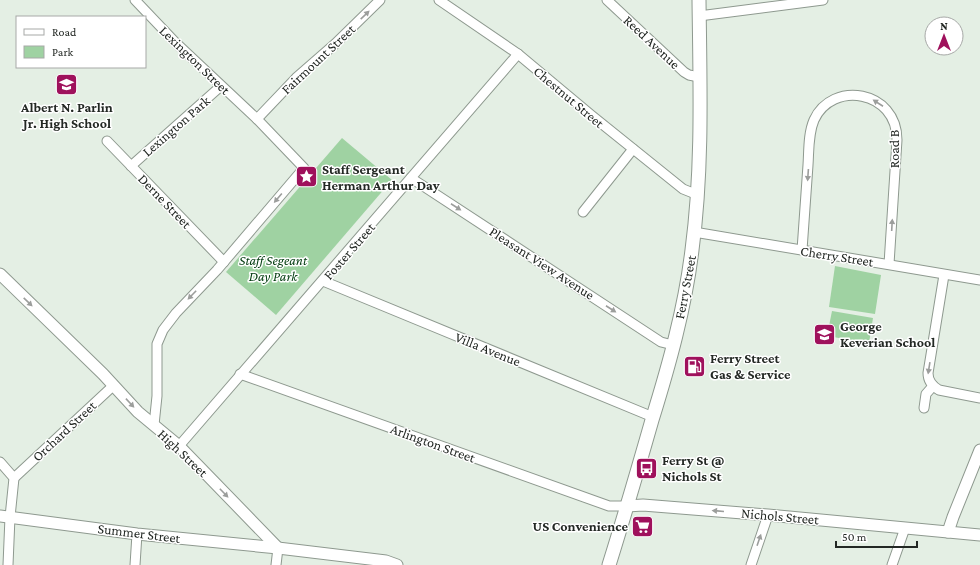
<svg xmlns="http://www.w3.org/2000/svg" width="980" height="565" viewBox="0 0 980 565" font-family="'Crimson Pro',serif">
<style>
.green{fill:#9fd2a2}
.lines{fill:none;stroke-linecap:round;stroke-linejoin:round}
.minor-casing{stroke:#8e998f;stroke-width:11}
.tertiary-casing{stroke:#8e998f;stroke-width:13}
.secondary-casing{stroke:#8e998f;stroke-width:15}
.minor{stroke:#fff;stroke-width:9}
.tertiary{stroke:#fff;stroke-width:11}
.secondary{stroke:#fff;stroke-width:13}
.oneway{fill:#9c9e9c}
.labels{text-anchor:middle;stroke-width:3;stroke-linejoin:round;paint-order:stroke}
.street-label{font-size:14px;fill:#232824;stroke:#fff}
.poi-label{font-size:14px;font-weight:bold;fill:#232824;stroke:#fff;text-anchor:start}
.park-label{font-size:14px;font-style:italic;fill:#074014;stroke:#fff}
</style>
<rect width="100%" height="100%" fill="#e4efe4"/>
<g class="green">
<polygon points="342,138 392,180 276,315 226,272"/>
<polygon points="835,266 881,275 875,314 829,307"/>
<polygon points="832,311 873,318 869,343 827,336"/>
</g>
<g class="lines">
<defs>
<g id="minor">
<polyline points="135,0 175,42 257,119 304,168 217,270 176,313 163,330 157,344 157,396 154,425"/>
<polyline points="439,0 518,54 591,115 683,189 698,195"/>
<polyline points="607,0 684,72 689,75 699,77"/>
<polyline points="699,16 823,0"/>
<polyline points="257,119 296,78 335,44 380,0"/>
<polyline points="107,141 224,262"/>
<polyline points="131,166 221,86"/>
<polyline points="411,178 661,342 673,345"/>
<polyline points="583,212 633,149"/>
<polyline points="694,232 980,280"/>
<path d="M802 250C804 222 806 194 808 165 809 151 808 134 814 120 832 80 897 90 897 140L889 264"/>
<path d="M944 275 928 373C928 381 932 386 939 390L980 398"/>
<polyline points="323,281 653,417"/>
<polyline points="240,374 609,506 627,506"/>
<polyline points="924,408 926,394 933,386"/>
<polyline points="179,446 518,54"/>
<polyline points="0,462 14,478 10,517 8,565"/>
<polyline points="14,478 114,385"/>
<polyline points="135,565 137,534"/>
<polyline points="276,565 278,548"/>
<polyline points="751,565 768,515"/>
<polyline points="892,565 905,528"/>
</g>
<g id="tertiary">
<polyline points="0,274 103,374 138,412 179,446 278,548"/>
<polyline points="627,506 643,505 768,515 980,535"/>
<polyline points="0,516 137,534 278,548 386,561 397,565"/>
<polyline points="948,532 953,517 980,450"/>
</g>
<path id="secondary" d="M609 565C624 517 638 469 652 420 669 365 685 308 692 250 703 167 700 83 699 0"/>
</defs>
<use href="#minor" class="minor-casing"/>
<use href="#tertiary" class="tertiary-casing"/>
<use href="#secondary" class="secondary-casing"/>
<use href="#minor" class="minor"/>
<use href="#tertiary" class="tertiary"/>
<use href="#secondary" class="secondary"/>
</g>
<defs><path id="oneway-solid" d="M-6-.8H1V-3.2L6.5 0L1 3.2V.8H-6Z"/></defs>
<g class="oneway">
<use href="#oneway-solid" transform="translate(365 15) rotate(-44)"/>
<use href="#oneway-solid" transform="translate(878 103) rotate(-147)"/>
<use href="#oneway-solid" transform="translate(808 175) rotate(94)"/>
<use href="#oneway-solid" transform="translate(278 198) rotate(130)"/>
<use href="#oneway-solid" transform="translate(456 207) rotate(33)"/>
<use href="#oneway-solid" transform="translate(892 225) rotate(-87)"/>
<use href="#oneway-solid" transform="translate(192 295) rotate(134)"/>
<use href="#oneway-solid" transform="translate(28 302) rotate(44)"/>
<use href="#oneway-solid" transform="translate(611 309) rotate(33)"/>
<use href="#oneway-solid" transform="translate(929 368) rotate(99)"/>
<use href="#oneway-solid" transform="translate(130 403) rotate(47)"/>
<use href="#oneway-solid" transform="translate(224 493) rotate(46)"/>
<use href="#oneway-solid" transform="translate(718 511) rotate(-175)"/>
<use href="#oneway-solid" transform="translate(759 540) rotate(-71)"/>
</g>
<defs>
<symbol id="school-square" viewBox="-11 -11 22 22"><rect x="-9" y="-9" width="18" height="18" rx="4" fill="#9f115c" stroke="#fff"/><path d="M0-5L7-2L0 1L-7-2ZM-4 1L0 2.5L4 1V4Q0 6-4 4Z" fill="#fff"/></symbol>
<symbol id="sight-square" viewBox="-11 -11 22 22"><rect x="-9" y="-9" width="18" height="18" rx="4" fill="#9f115c" stroke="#fff"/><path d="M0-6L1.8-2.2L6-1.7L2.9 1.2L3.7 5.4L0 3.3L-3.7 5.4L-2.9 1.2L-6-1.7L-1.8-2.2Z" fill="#fff"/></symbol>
<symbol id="fuel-square" viewBox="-11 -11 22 22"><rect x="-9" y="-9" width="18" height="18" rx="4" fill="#9f115c" stroke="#fff"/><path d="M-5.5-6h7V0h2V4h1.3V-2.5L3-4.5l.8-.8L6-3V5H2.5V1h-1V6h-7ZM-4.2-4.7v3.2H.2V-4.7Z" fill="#fff"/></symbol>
<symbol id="bus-square" viewBox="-11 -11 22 22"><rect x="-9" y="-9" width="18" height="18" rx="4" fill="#9f115c" stroke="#fff"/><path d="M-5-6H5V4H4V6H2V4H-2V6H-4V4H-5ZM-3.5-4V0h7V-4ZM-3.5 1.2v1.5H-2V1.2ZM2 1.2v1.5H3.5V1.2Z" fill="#fff"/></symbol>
<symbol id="supermarket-square" viewBox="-11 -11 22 22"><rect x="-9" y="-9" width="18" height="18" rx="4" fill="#9f115c" stroke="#fff"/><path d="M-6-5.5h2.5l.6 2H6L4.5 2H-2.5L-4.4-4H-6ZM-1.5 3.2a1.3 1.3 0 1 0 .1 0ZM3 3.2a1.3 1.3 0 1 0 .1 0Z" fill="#fff"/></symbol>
</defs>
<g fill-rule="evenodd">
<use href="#school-square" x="54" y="72" width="25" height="25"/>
<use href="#sight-square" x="294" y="164" width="25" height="25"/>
<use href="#school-square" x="812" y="322" width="25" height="25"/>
<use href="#fuel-square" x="682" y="354" width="25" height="25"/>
<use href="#bus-square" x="634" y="456" width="25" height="25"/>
<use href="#supermarket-square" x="630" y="514" width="25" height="25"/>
</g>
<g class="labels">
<g class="street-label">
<text transform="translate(652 42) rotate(43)" y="5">Reed Avenue</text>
<text transform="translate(318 59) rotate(-43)" y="5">Fairmount Street</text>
<text transform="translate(195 60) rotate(44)" y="5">Lexington Street</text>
<text transform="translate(569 97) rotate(40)" y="5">Chestnut Street</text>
<text transform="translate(176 126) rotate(-41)" y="5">Lexington Park</text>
<text transform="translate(894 149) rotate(-90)" y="5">Road B</text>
<text transform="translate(165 201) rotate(46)" y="5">Derne Street</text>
<text transform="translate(349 251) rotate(-49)" y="5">Foster Street</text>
<text transform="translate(837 256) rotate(9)" y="5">Cherry Street</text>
<text transform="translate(542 263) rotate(33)" y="5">Pleasant View Avenue</text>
<text transform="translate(685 287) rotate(-79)" y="5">Ferry Street</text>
<text transform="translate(488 349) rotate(22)" y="5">Villa Avenue</text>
<text transform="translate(64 431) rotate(-43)" y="5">Orchard Street</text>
<text transform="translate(433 443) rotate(20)" y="5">Arlington Street</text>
<text transform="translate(183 453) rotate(43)" y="5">High Street</text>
<text transform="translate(780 516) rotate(5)" y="5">Nichols Street</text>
<text transform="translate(139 533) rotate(7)" y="5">Summer Street</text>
</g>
<g class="poi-label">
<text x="67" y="112" text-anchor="middle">Albert N. Parlin<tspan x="67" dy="16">Jr. High School</tspan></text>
<text x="322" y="174">Staff Sergeant<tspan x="322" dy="16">Herman Arthur Day</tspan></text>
<text x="840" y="331">George<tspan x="840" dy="16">Keverian School</tspan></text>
<text x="710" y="363">Ferry Street<tspan x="710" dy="16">Gas &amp; Service</tspan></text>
<text x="662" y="465">Ferry St @<tspan x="662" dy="16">Nichols St</tspan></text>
<text x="628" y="531" text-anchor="end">US Convenience</text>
</g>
<g class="park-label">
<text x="273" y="265">Staff Segeant<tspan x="273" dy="16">Day Park</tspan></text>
</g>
</g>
<rect x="16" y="16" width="130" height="52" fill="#ffffff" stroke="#a7a9a7"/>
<rect x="24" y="29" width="20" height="6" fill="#ffffff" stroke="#a7a9a7"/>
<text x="52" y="36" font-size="12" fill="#232824">Road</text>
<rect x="24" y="46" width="20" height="12" fill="#9fd2a2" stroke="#a7a9a7"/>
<text x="52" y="56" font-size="12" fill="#232824">Park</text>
<g transform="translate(944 36)"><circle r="19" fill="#ffffff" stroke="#a7a9a7"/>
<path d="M0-3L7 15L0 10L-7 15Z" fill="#9f115c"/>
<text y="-6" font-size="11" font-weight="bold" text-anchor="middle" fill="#232824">N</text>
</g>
<path d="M836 541v6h81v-6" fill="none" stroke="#232824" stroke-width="2"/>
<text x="842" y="541" font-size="12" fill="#232824" stroke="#ffffff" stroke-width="3" paint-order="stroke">50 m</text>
</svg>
